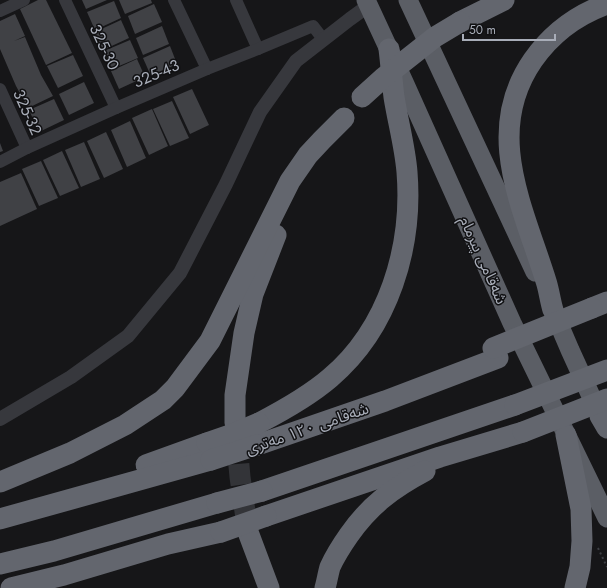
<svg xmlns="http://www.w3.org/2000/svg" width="607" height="588" viewBox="0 0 607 588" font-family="Jost,'Noto Sans Arabic',sans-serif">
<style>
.building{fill:#404145}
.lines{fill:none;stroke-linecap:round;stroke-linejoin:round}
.motorway-tunnel{stroke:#333438;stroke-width:21;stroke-dasharray:21 10;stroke-linecap:butt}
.path{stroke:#3d3f44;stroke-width:2;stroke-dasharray:2 3;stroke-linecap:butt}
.minor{stroke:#37383d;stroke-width:12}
.tertiary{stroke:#37383d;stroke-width:14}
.trunk{stroke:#5b5e65;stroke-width:19}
.motorway{stroke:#63666e;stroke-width:21}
.motorway-bridge{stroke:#63666e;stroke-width:21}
.labels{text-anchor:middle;stroke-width:3;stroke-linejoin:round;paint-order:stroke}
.street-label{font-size:16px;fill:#a8adb8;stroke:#111113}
</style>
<rect width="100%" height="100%" fill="#161618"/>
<g class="building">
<polygon points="38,0 46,0 72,53 46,65 20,9"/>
<polygon points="82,0 107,0 86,9"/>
<polygon points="119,0 151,0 152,3 125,14"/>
<polygon points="114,1 121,18 95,30 87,12"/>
<polygon points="154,4 162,22 135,34 128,16"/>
<polygon points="15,14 25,36 14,41 25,37 41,75 53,96 28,108 16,86 0,49 0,21"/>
<polygon points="121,20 129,38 103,50 95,32"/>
<polygon points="162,26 169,44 143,55 136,38"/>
<polygon points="130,40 138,58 112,69 104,51"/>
<polygon points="170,46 177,64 151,76 143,58"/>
<polygon points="73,55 83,76 58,88 47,66"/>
<polygon points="137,59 145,77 119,89 111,71"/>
<polygon points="84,82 94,103 69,115 59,94"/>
<polygon points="192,89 209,125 190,134 173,97"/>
<polygon points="54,99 64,120 39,132 29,110"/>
<polygon points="172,101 189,138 170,146 153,109"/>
<polygon points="152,109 168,146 149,155 132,118"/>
<polygon points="130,121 146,158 127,167 111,130"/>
<polygon points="106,132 123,169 104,178 87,141"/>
<polygon points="84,142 100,179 81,187 65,150"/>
<polygon points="0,143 3,151 0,152"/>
<polygon points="62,151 79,188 60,196 43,160"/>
<polygon points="41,161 58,198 39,206 22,169"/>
<polygon points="21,173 37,209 0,226 0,182"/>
</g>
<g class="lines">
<polyline class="motorway-tunnel" points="236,433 240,477 248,532"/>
<polyline class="path" points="598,548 607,567"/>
<g class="minor">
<polyline points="65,0 116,108"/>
<polyline points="174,0 207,69"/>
<polyline points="236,0 258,49"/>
<polyline points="0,11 24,0"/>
<polyline points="0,89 27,148"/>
<polyline points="0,162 27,148 116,108 207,69 258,49 313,26 323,39"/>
</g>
<polyline class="tertiary" points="0,419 71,377 128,336 180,273 226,184 260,112 296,61 350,19 368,6"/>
<g class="trunk">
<polyline points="366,0 404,82 512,323 607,518"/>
<polyline points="408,0 535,272"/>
<polyline points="552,308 570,350 601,418"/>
</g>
<g class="motorway">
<polyline points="460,22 504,0"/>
<polyline points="592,308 607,302"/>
<path d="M553 310C550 300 549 290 546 281 523 207 483 132 533 60 552 33 576 15 607 4"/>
<polyline points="600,416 607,428"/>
<polyline points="235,423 235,395 244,333 253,294 276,235"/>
<path d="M259 423C284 410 309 396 330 378 389 328 413 247 407 172 405 147 398 122 394 97 392 81 391 65 389 49"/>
<polyline points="566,435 581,509 582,541 580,567 575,588"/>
<polyline points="257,445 385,401 498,358"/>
<polyline points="146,465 207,443"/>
<polyline points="0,482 70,453 125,425 163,400 175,388 210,341 290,181 308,155 322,140 344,118"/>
<polyline points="262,491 515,405"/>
<polyline points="266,516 440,457 523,432"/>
<polyline points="0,519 211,460"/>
<polyline points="248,532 269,588"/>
<polyline points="0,564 54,551 217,503"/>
<polyline points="11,588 64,575 168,544 221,532"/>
<path d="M325 588C327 581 328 574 330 567 335 556 342 545 349 535 370 505 393 488 425 471"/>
</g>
<g class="motorway-bridge">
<polyline points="362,97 383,78 435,37 460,22"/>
<polyline points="493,348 592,308"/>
<polyline points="515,405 607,370"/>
<polyline points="523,432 607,399"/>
<polyline points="207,443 233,434 259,423"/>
<polyline points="211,460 257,445"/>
<polyline points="217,503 262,491"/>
<polyline points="221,532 266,516"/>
</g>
</g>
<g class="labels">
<g class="street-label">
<text transform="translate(105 47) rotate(65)" y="6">325-30</text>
<text transform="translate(156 73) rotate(-23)" y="6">325-43</text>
<text transform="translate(28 112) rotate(66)" y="6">325-32</text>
<text transform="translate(484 260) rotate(66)" y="6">شەقامی پیرمام</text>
<text transform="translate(307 428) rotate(-19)" y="6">شەقامی ١٢٠ مەتری</text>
</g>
</g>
<path d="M463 34v6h92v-6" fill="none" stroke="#a8adb8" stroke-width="2"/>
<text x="469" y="34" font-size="12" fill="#a8adb8" stroke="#111113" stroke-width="3" paint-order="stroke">50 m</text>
</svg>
